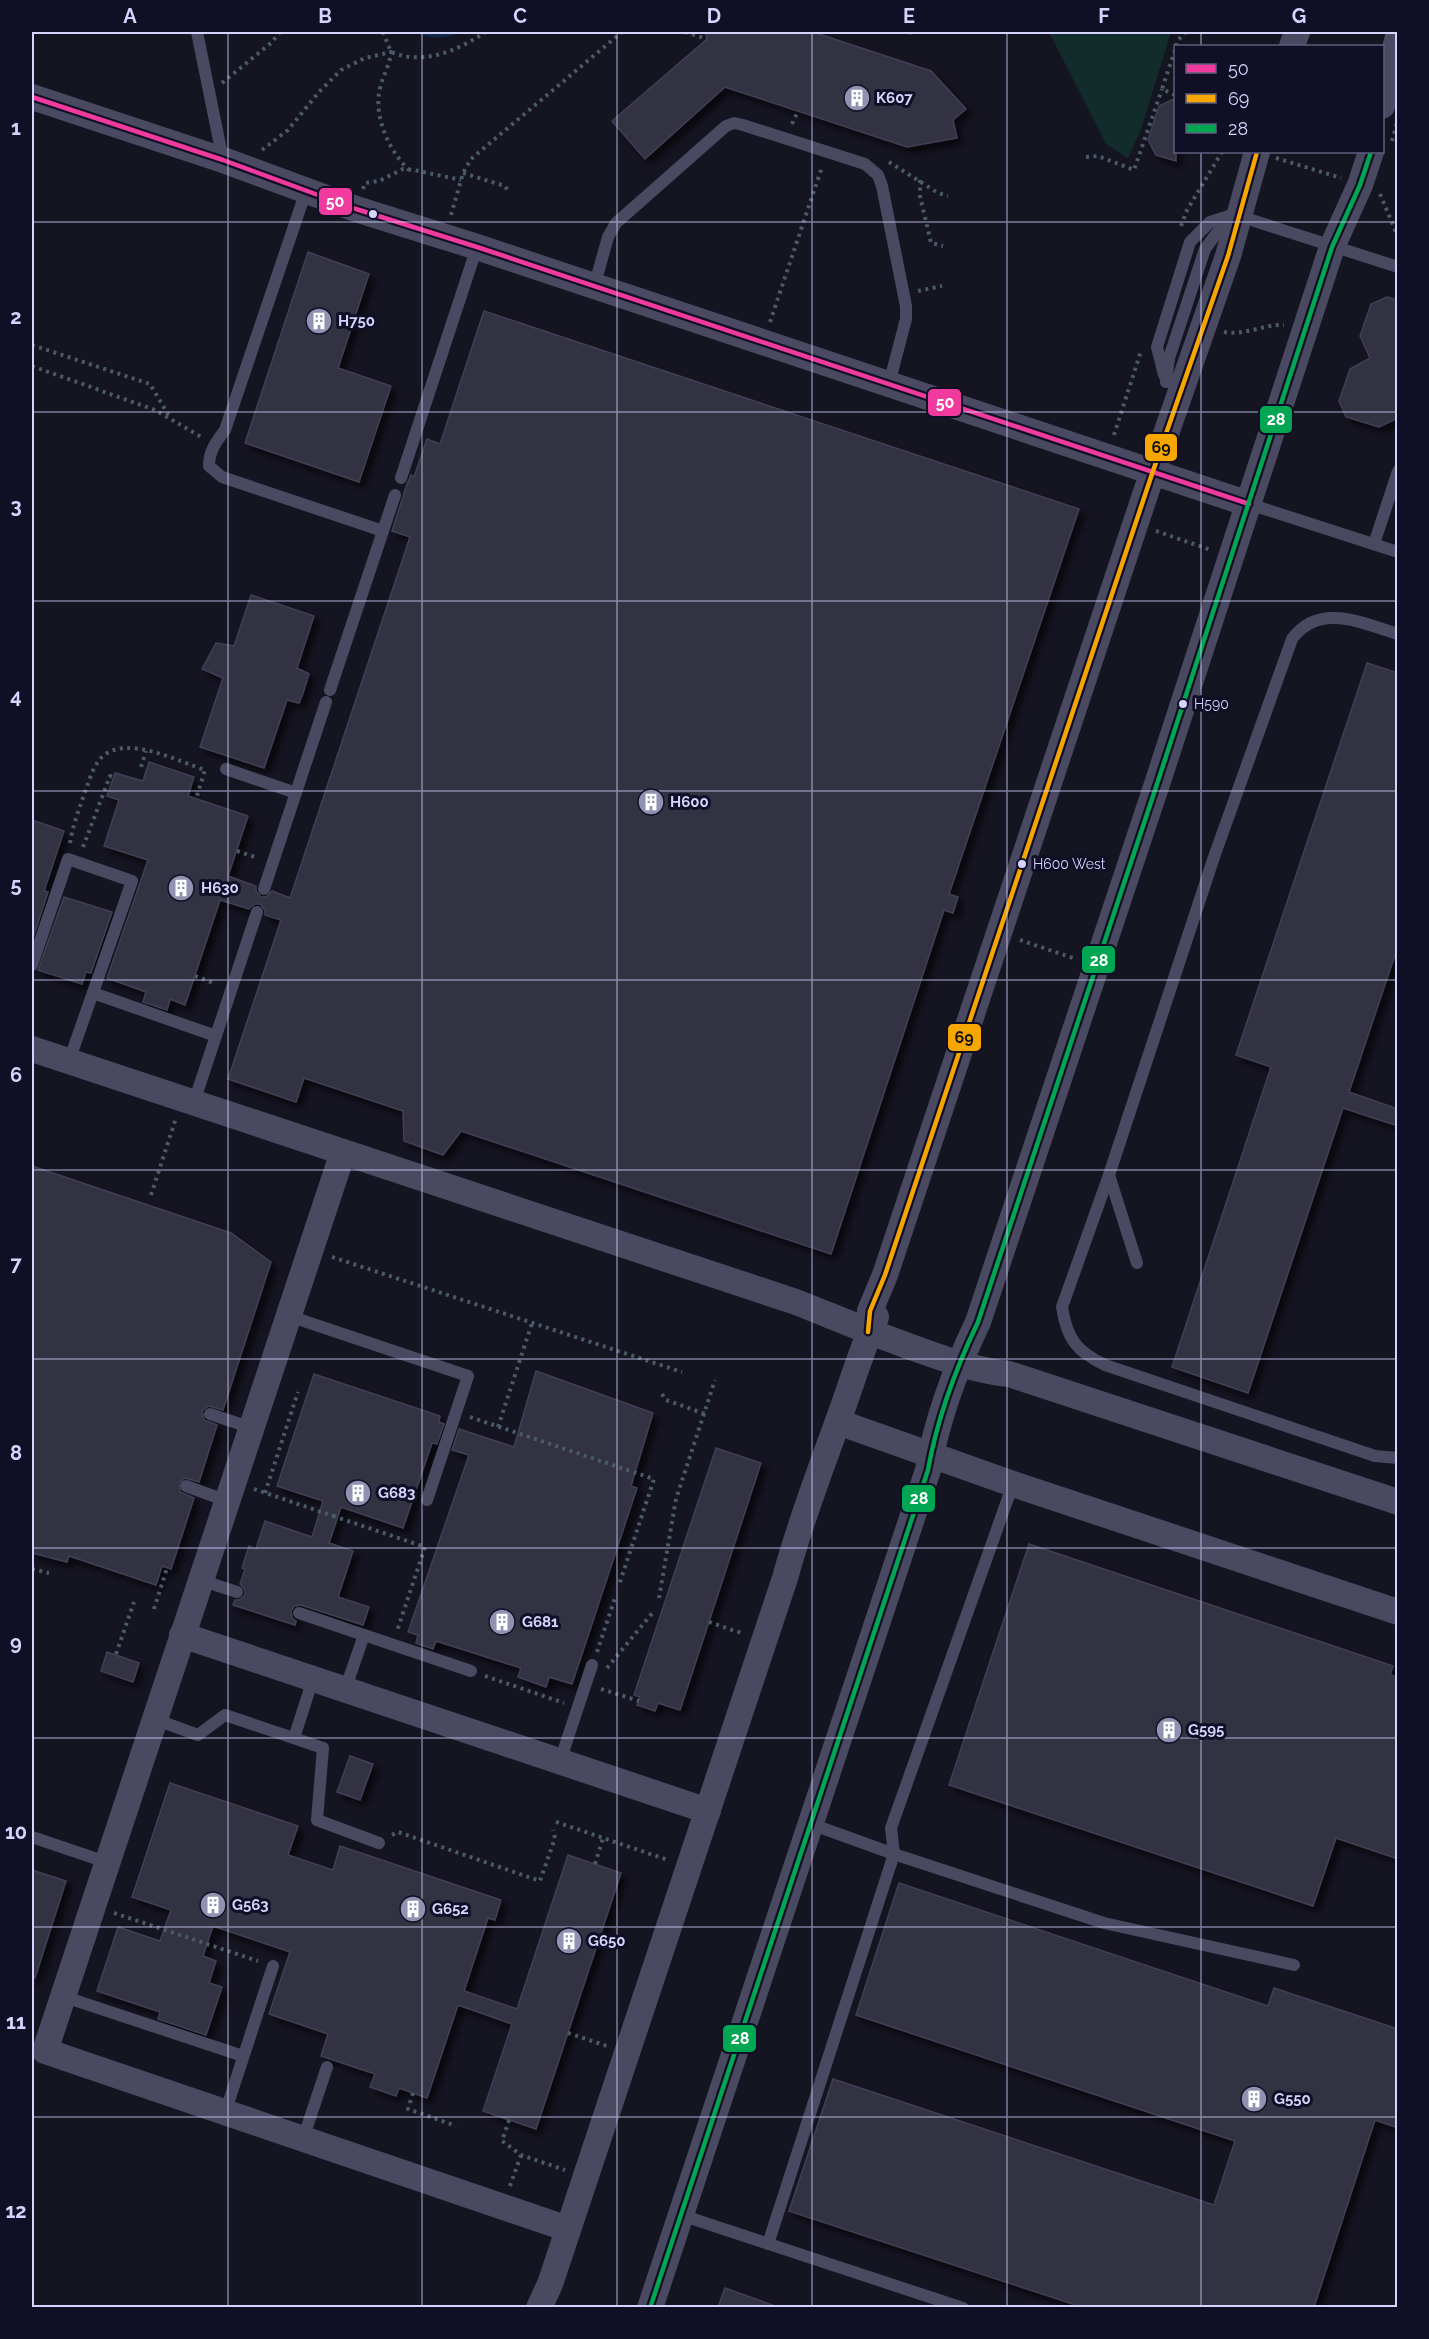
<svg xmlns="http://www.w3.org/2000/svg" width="1429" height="2339" viewBox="0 0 1429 2339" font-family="Raleway,sans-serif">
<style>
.green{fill:#122c2b}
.water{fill:#0f2947}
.building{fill:#333243;stroke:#403f54;stroke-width:1.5;filter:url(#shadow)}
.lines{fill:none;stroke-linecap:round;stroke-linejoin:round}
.path{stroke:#4a5b66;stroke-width:4;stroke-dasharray:3 4.5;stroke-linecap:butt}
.service{stroke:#494a61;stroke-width:12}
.minor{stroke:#494a61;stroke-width:26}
.bus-1-casing{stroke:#100f26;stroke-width:9}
.bus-2-casing{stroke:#100f26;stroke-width:9}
.bus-3-casing{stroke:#100f26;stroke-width:9}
.bus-1{stroke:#f13a9d;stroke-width:4.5}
.bus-2{stroke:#f7a600;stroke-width:4.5}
.bus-3{stroke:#00a651;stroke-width:4.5}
.grid{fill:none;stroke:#d4d4ff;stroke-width:1.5;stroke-opacity:0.55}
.bus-dot{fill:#d4d4ff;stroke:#100f26;stroke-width:2}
.labels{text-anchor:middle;stroke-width:6;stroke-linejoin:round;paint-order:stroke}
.bus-label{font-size:14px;fill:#d4d4ff;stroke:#100f26;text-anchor:start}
.poi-label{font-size:15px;font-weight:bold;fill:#d4d4ff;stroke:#100f26;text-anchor:start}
.line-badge{stroke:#100f26;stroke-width:2}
.badge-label{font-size:16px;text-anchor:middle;font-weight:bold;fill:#fff}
.pale-badge-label{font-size:16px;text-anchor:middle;font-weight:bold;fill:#111}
.neatline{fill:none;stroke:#d4d4ff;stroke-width:2}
.grid-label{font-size:20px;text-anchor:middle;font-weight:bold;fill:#d4d4ff}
</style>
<defs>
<filter id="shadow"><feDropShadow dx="5.5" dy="5.5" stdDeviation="3" flood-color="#0009"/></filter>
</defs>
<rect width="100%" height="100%" fill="#151421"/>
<polygon class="green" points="1049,32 1171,32 1141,130 1128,158 1106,144"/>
<path class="water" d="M415 32H461C446 39 430 40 415 32Z"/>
<g class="building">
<polygon points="705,32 813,32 931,71 966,109 953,120 957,138 907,147 725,87 645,159 612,121 707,39"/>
<polygon points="1176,98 1176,161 1156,155 1148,140 1159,106"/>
<polygon points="308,252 369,274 338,368 391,386 359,482 245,443"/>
<polygon points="1387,297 1398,300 1398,411 1394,420 1379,427 1346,417 1339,401 1350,369 1370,358 1360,336 1371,304"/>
<polygon points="484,311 1079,509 949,894 958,897 953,913 944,910 831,1254 461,1131 443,1155 404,1141 403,1111 304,1078 296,1102 228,1079 281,920 265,915 265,910 260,904 255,904 249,909 220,900 185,1005 170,999 167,1010 143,1002 146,992 107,978 148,860 104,846 119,800 107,796 115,773 143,781 149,762 194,777 188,796 248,816 228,876 256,886 256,891 261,897 266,897 272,891 290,898 410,537 392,531 407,484 411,475 414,477 427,439 440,444"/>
<polygon points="251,595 314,616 297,668 309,674 303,693 299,703 287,700 264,768 200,747 223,678 202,669 216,643 234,646"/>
<polygon points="1367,663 1398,673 1398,946 1349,1092 1398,1109 1398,1126 1343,1108 1248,1393 1172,1367 1271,1067 1236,1055"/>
<polygon points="32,820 64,831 44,891 48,892 32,941"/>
<polygon points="64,897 112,912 91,973 86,972 82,984 38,970"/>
<polygon points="32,1166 231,1233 271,1262 223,1410 209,1406 202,1411 204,1420 217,1425 199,1482 185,1478 179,1483 180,1492 194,1498 171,1569 162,1566 156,1585 69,1556 67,1562 32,1553"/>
<polygon points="536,1371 653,1413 631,1486 637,1488 572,1684 549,1677 546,1687 518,1677 521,1668 436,1641 433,1649 416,1643 418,1635 408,1632 469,1455 452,1450 459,1429 514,1447"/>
<polygon points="314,1374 440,1416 439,1422 444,1424 437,1444 432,1443 403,1528 341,1507 329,1543 353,1551 338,1597 369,1607 363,1625 301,1605 294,1606 291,1611 292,1618 296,1621 295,1625 233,1605 235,1600 239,1600 245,1595 245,1590 240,1584 245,1569 242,1568 249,1546 256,1549 265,1521 312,1537 323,1501 277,1486"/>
<polygon points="716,1448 761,1463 680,1710 658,1703 655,1711 637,1705 640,1697 634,1695"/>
<polygon points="1029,1544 1393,1666 1390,1675 1398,1677 1398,1859 1336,1838 1313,1906 949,1785"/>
<polygon points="107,1652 139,1663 133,1682 101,1671"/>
<polygon points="350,1756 373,1764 360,1800 337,1792"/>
<polygon points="170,1783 298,1826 288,1855 333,1870 340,1846 501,1900 495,1920 488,1918 464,1991 517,2009 568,1855 621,1873 536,2129 483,2111 512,2024 458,2005 427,2098 399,2088 396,2096 370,2087 375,2074 321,2056 328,2034 269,2014 290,1952 213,1926 203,1956 216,1961 209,1983 222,1987 206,2035 158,2019 160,2012 97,1991 118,1927 160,1941 171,1910 132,1897"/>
<polygon points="32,1870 66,1881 35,1978 32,1978"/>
<polygon points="899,1883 1268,2006 1274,1988 1398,2029 1398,2128 1375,2120 1314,2307 1082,2307 789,2211 833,2079 1214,2205 1235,2141 856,2015"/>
<polygon points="725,2288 772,2305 771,2307 718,2307"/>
</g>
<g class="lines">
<g class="path">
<path d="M383 32 391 52C424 66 458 50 486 32"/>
<polyline points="685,32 707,39"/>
<polyline points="909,34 910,32"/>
<polyline points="1176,46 1178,40 1186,32"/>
<polyline points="222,83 271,43 280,32"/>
<polyline points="1175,95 1162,89 1176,47"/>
<polyline points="792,124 798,111"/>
<polyline points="1392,141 1397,123"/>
<path d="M262 150 288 130 319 92 341 70 365 58 391 52C390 65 383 75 380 88 373 116 389 151 409 170"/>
<polyline points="1086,157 1098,156 1134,170 1162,89"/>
<polyline points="1276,158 1341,178"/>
<polyline points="889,162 938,193 948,196"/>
<polyline points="463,173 505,186 508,191"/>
<polyline points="920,180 920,196 931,243 943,246"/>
<polyline points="363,189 365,183 379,181 403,169 414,170 461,180"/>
<polyline points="1380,194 1398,237"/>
<polyline points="451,215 463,173 471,159 622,32"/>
<polyline points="1181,226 1187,210 1222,152"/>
<polyline points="918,291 942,286"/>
<polyline points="770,322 822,167"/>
<path d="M1224 332C1244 336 1264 324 1284 325"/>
<polyline points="32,345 150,384 169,416"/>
<polyline points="32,366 155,410 203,438"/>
<polyline points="1114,435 1141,351"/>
<polyline points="1156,531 1211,550"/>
<polyline points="141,767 146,751"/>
<path d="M70 843C73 824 80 807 86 789 90 778 94 764 103 756 127 735 178 761 205 770L196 799"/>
<polyline points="83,847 110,776 113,777"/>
<polyline points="237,851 258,858"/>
<polyline points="1020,940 1076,959"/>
<polyline points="195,976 216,984"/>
<polyline points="151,1195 176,1118"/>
<polyline points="332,1257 682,1372"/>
<polyline points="662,1394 666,1400 705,1414"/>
<polyline points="470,1417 654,1479 619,1585"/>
<polyline points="498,1427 532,1323"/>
<polyline points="254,1489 333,1516 334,1513"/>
<polyline points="265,1493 298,1392"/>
<polyline points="333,1516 425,1547 397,1631"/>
<polyline points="32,1569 49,1573"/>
<polyline points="659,1598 676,1499 715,1380"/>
<polyline points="154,1609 167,1568"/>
<polyline points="709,1622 744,1634"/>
<polyline points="597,1652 615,1598"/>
<polyline points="116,1654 134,1602"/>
<polyline points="607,1668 654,1611"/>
<polyline points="485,1676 564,1703"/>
<polyline points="601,1689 639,1701"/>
<polyline points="556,1822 668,1860"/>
<polyline points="392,1835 398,1832 540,1881 555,1838 553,1830"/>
<polyline points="595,1864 603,1838"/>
<polyline points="114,1913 258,1961"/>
<polyline points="568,2033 607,2046"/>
<polyline points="413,2093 408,2109 456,2126"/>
<polyline points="509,2120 502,2141 521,2155 565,2170"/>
<polyline points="510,2186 521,2155"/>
</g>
<g class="service">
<polyline points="197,32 223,160"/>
<path d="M306 191 225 430C216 442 209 451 209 466L222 477 383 531"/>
<polyline points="594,287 608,237 616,223 726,126 734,123 743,125 865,164 878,175 882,186 906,306 906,319 889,384"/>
<polyline points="1164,375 1157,347 1190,242 1210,222 1229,216"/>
<polyline points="1166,382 1169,358 1205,249 1229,216 1239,216 1398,267"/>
<polyline points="401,478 477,247"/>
<polyline points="1249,504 1398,552"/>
<polyline points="1374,544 1398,471"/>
<path d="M1398 634C1362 623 1319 602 1292 639L1214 857 1109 1175 1062 1307C1067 1339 1076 1351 1105 1365L1375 1456 1398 1458"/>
<polyline points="330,690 395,495"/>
<polyline points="226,769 296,793"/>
<polyline points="264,889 326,702"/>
<polyline points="32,965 68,859 132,881 69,1061"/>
<polyline points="93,993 216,1036"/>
<polyline points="194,1102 257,912"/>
<polyline points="1109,1175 1137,1263"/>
<polyline points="289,1316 468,1376 427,1500"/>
<polyline points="210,1414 252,1428"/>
<polyline points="186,1486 227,1501"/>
<polyline points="200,1580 237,1592"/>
<polyline points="299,1613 364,1635 345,1690"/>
<polyline points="364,1635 471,1671"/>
<polyline points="154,1719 198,1735 225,1715 323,1748 317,1820 379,1843"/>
<polyline points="294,1738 313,1679"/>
<polyline points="560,1761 592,1665"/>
<polyline points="811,1824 894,1854 1104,1923 1294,1965"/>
<polyline points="32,1837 106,1862"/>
<polyline points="62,1996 243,2056"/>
<polyline points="225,2113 273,1966"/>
<polyline points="303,2139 327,2067"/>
<polyline points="681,2215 963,2308"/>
<polyline points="768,2244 894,1854 891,1828 1013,1484"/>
</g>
<g class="minor">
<polyline points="1292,46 1297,32"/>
<polyline points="32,97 223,160 356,209 477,247 1249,504"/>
<polyline points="1382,106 1387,77 1398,37"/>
<path d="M32 1049 796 1302C839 1319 881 1337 925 1352 953 1362 980 1371 1009 1374L1398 1502"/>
<polyline points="343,1152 45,2051 568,2229"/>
<polyline points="868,1332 870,1311 885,1275 1153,471 1228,256 1257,152"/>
<polyline points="838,1422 1013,1484 1398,1612"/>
<polyline points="182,1635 708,1811"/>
<path d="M539 2308 550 2284 785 1578C800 1524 819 1473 838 1421 851 1386 861 1351 876 1317"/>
<path d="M650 2308 928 1470C937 1419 956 1368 978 1322L1158 781 1332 247 1360 185 1371 152"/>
</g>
<defs>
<polyline id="bus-1" points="32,97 223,160 356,209 477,247 1249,504"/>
<polyline id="bus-2" points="868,1332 870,1311 885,1275 1153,471 1228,256 1257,152"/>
<path id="bus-3" d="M650 2308 928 1470C937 1419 956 1368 978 1322L1158 781 1332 247 1360 185 1371 152"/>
</defs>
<use href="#bus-1" class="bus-1-casing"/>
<use href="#bus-2" class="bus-2-casing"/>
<use href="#bus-3" class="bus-3-casing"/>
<use href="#bus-1" class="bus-1"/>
<use href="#bus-2" class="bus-2"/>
<use href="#bus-3" class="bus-3"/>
</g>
<path class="grid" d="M228 32V2308M422 32V2308M617 32V2308M812 32V2308M1007 32V2308M1201 32V46M1201 152V2308M32 222H1398M32 412H1398M32 601H1398M32 791H1398M32 980H1398M32 1170H1398M32 1359H1398M32 1548H1398M32 1738H1398M32 1927H1398M32 2117H1398"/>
<defs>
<symbol id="building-disc" viewBox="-11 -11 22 22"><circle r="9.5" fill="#9191b1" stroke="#100f26"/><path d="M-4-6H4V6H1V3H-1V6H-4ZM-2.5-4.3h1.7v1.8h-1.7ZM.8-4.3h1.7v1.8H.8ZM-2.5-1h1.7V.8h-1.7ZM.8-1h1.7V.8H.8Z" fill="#fff"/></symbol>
</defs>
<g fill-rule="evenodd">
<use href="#building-disc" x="842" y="83" width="30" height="30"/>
<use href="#building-disc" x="304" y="306" width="30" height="30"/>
<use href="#building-disc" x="636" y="787" width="30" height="30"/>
<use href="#building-disc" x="166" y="873" width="30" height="30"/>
<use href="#building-disc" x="343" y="1478" width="30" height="30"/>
<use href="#building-disc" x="487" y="1607" width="30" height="30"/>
<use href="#building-disc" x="1154" y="1715" width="30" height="30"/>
<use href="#building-disc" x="198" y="1890" width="30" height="30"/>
<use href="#building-disc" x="398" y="1894" width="30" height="30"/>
<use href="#building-disc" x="554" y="1926" width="30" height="30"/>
<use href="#building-disc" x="1239" y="2084" width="30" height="30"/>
</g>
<g class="bus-dot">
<circle cx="373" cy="214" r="5"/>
<circle cx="1183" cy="704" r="5"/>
<circle cx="1022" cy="864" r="5"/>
</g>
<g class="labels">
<g class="bus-label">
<text x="1194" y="709">H590</text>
<text x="1033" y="869">H600 West</text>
</g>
<g class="poi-label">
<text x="876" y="103">K607</text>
<text x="338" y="326">H750</text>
<text x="670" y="807">H600</text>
<text x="201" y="893">H630</text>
<text x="378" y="1498">G683</text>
<text x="522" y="1627">G681</text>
<text x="1188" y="1735">G595</text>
<text x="232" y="1910">G563</text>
<text x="432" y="1914">G652</text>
<text x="588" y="1946">G650</text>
<text x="1274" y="2104">G550</text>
</g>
</g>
<g class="line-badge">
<rect x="318" y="187" width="35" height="29" rx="6" fill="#f13a9d"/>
<rect x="927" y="388" width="35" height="29" rx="6" fill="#f13a9d"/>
<rect x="1259" y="405" width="34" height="29" rx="6" fill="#00a651"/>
<rect x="1144" y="433" width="34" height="29" rx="6" fill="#f7a600"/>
<rect x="1081" y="945" width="35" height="29" rx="6" fill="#00a651"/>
<rect x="947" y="1023" width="35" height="29" rx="6" fill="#f7a600"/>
<rect x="901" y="1484" width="35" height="29" rx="6" fill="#00a651"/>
<rect x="722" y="2024" width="35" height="29" rx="6" fill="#00a651"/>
</g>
<g class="badge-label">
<text x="335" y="207">50</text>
<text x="945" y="408">50</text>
<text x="1276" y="425">28</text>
<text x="1099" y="966">28</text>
<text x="919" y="1504">28</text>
<text x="740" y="2044">28</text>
</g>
<g class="pale-badge-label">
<text x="1161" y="453">69</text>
<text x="964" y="1043">69</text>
</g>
<rect width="1429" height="2339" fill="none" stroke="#100f26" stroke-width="66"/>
<rect x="1174" y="45" width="210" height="108" fill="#100f26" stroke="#5e5e7d" stroke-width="1.5"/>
<rect x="1186" y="64" width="30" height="9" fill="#f13a9d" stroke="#5e5e7d" stroke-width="1.5"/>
<text x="1228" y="75" font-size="18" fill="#d4d4ff">50</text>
<rect x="1186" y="94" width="30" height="9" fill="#f7a600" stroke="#5e5e7d" stroke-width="1.5"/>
<text x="1228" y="105" font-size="18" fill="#d4d4ff">69</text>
<rect x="1186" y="124" width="30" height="9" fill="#00a651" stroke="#5e5e7d" stroke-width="1.5"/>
<text x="1228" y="135" font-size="18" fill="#d4d4ff">28</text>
<rect x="33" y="33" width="1363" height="2273" class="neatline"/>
<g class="grid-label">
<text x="130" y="23">A</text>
<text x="325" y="23">B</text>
<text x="520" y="23">C</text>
<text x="714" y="23">D</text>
<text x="909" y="23">E</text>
<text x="1104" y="23">F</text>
<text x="1299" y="23">G</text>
<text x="16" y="135">1</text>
<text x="16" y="324">2</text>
<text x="16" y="513">3</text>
<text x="16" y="703">4</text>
<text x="16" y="892">5</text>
<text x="16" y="1082">6</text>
<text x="16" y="1271">7</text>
<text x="16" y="1460">8</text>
<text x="16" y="1650">9</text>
<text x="16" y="1839">10</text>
<text x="16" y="2029">11</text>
<text x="16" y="2218">12</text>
</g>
</svg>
